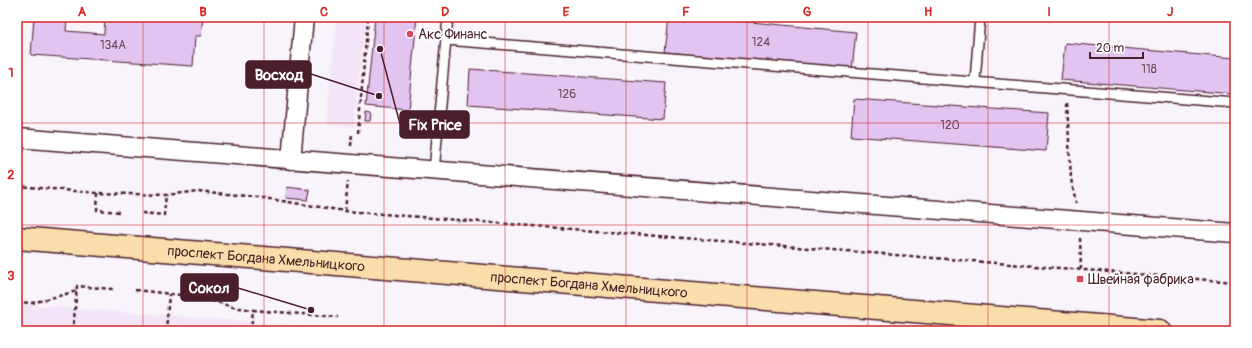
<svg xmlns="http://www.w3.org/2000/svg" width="1252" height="348" viewBox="0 0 1252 348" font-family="Pangolin,sans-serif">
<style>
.built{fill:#f2e5f8}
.building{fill:#e3c3f0;stroke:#4a1f2b}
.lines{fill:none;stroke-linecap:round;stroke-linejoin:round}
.service-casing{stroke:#4a1f2b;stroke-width:12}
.minor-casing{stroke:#4a1f2b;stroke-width:21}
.primary-casing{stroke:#4a1f2b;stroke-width:25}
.path{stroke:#4a1f2b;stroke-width:2.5;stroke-dasharray:4 3;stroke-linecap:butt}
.service{stroke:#fff;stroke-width:9}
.minor{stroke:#fff;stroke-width:18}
.primary{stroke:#f9deab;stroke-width:22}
.grid{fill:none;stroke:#d62828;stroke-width:1;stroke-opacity:0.55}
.poi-dot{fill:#d1495b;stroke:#fff;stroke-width:1.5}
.labels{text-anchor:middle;stroke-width:3.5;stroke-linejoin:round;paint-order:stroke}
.number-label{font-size:12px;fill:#70485c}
.poi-label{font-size:14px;fill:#4a1f2b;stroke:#fff;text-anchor:start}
.street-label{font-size:14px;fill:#4a1f2b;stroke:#fff}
.leader{fill:none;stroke:#4a1f2b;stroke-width:1.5}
.callout-dot{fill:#4a1f2b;stroke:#fff;stroke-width:1.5}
.callout{fill:#4a1f2b;stroke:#4a1f2b;stroke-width:1.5}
.callout-label{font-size:15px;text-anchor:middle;font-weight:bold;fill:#fff}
.neatline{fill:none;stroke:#d62828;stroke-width:1.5}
.grid-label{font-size:13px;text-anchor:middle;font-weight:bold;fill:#d62828}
</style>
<rect width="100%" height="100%" fill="#f9f3fc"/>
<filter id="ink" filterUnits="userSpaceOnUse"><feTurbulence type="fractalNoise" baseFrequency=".025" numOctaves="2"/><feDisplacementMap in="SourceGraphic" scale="8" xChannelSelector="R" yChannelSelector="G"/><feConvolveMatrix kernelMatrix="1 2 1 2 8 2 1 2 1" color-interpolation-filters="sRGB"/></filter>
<g filter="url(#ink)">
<g class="built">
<polygon points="337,17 366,17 354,127 326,124"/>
<polygon points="17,304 370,331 17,331"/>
</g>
<g class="building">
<polygon points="34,17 67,17 66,31 104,34 105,17 203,17 201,36 195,36 193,66 31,55"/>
<polygon points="375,17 417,17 408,110 366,106"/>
<polygon points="669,17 698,17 856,32 852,70 665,52"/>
<polygon points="1065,43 1235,58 1235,94 1061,80"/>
<polygon points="470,69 666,83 663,119 468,105"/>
<polygon points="854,99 1049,113 1046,151 851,136"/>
<polygon points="366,112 371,113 370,121 365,121"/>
<polygon points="287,187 310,190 308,200 286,198"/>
</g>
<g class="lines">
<defs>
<g id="service">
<polyline points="446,40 1235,103"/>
<polyline points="975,81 980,17"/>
<polyline points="434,171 448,17"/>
</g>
<g id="minor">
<polyline points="17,138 1235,233"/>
<polyline points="291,160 304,17"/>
</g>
<g id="primary">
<path id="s1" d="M17 238 1160 331"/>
</g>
</defs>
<use href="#service" class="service-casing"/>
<use href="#minor" class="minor-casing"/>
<use href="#primary" class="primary-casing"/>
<g class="path">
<polyline points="1067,103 1071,179 1076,203"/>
<polyline points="358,133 368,17"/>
<polyline points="351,146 352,133"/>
<polyline points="17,186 98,193 166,195 198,191 257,197 345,211 1235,282"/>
<polyline points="98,193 97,210 120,212"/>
<polyline points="345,211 348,181"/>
<polyline points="142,213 164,215 166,195"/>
<polyline points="1080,238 1081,269"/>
<polyline points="135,290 200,297 233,307 253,310"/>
<polyline points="17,302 32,303 77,291"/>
<polyline points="73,331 77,286 113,289"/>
<polyline points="166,331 169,294"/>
<polyline points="251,331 253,310 338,317"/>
</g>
<use href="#service" class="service"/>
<use href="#minor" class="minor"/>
<use href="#primary" class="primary"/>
</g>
</g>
<path class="grid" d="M143 17V331M264 17V331M384 17V331M505 17V331M626 17V331M747 17V331M868 17V331M988 17V331M1109 17V331M17 123H1235M17 225H1235"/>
<g class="poi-dot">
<circle cx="410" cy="34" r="4"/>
<rect x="1076" y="275" width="8" height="8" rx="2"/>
</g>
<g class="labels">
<g class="number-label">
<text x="761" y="46">124</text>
<text x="113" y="49">134А</text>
<text x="1149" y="73">118</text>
<text x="567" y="98">126</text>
<text x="950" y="129">120</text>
</g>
<g class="poi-label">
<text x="418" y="39">Акс Финанс</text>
<text x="1088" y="284">Швейная фабрика</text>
</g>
<g class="street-label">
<text dy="5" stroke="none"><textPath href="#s1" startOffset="250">проспект Богдана Хмельницкого</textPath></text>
<text dy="5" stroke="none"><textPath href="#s1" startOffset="574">проспект Богдана Хмельницкого</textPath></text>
</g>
</g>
<path class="leader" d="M379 96L311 74M380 49L400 124M311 310L238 288"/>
<g class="callout-dot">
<circle cx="379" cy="96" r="4"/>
<circle cx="380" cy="49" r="4"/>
<circle cx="311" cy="310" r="4"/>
</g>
<g class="callout">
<rect x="246" y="61" width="65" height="27" rx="4"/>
<rect x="400" y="111" width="69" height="27" rx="4"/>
<rect x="181" y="274" width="57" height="27" rx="4"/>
</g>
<g class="callout-label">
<text x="279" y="80">Восход</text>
<text x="435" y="130">Fix Price</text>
<text x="209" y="293">Сокол</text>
</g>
<rect width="1252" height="348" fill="none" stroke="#fff" stroke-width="44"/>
<path d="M1090 52v6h53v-6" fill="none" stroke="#4a1f2b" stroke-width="2"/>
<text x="1096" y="52" font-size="12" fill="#4a1f2b" stroke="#ffffff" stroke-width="3" paint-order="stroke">20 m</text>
<rect x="22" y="22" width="1208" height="304" class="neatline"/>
<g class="grid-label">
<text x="82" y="16">A</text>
<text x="203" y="16">B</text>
<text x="324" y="16">C</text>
<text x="445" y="16">D</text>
<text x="566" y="16">E</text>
<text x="686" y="16">F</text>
<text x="807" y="16">G</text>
<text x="928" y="16">H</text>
<text x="1049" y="16">I</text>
<text x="1170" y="16">J</text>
<text x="11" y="77">1</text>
<text x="11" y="179">2</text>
<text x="11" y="280">3</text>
</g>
</svg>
